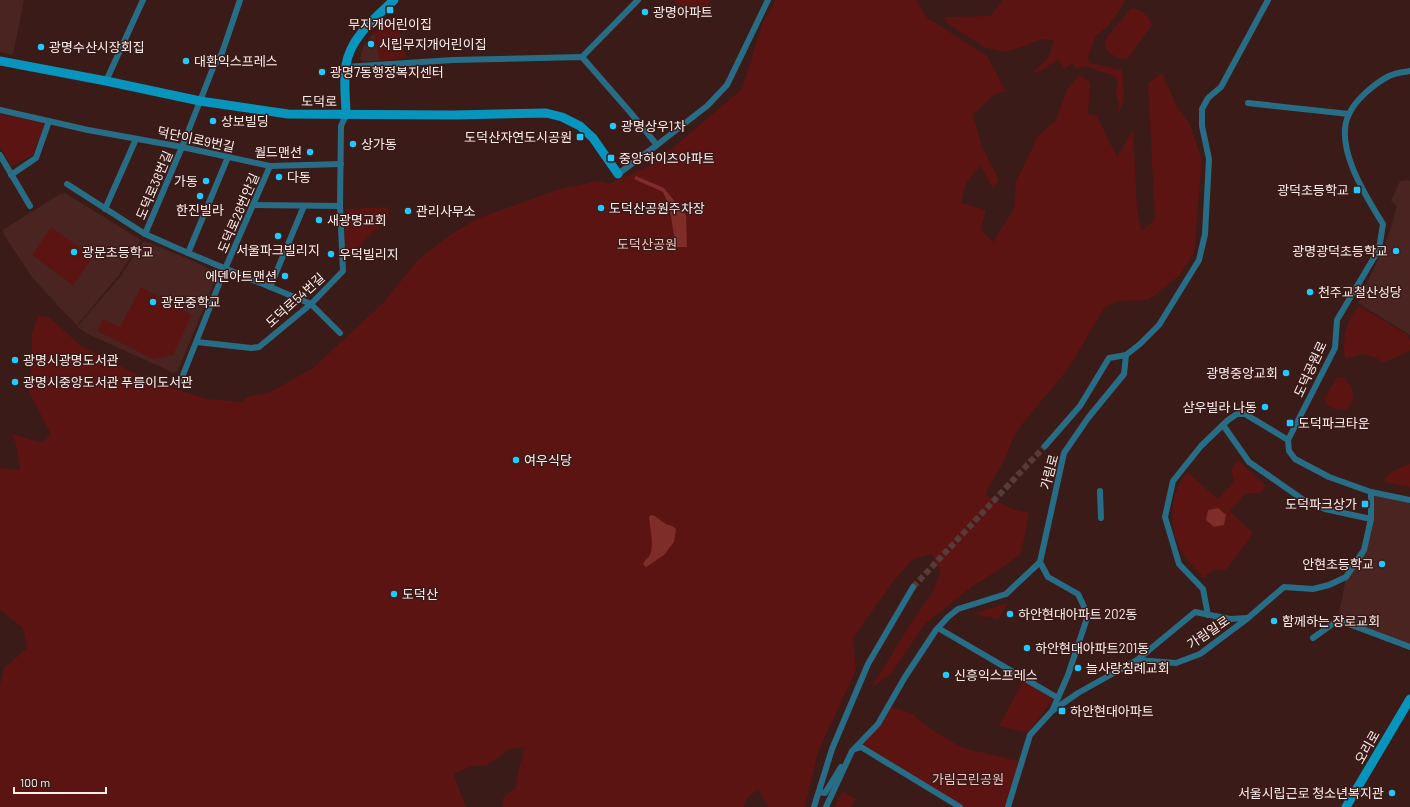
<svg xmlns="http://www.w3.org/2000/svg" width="1410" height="807" viewBox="0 0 1410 807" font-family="Barlow,'Noto Sans KR',sans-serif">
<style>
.built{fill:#4a2421}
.green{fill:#5b1412}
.water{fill:#7e2d29}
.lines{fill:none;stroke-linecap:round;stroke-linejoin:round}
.street-tunnel{stroke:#573b38;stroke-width:6;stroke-dasharray:6 3;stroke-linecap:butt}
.street{stroke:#286d86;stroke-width:6}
.secondary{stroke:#0795bd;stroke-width:9}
.poi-dot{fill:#21c9fd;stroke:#3a1b18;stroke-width:1.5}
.labels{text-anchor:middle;stroke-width:3;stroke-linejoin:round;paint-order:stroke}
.poi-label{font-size:13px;fill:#fcefed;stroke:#3a1b18;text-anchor:start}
.street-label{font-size:13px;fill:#fcefed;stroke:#3a1b18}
.park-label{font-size:13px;fill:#f4c2bd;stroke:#3a1b18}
</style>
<rect width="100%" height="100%" fill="#3a1b18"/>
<g class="built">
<polygon points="0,0 24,0 13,55 0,52"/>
<polygon points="374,32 380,61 363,61 360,59 363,47"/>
<polygon points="1406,180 1410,181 1410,335 1358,303 1388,237 1397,206 1391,201 1400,181"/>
<polygon points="65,193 141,240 119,275 77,325 59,307 32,277 4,235 3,230 60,194"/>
<polygon points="144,241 196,262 218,274 178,370 174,373 88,334 77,327 120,277"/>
<polygon points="1371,492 1410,500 1410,647 1338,620 1346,577 1364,550 1371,519"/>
</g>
<g class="green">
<polygon points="673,0 710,0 705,10 703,13 681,14 681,9"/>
<polygon points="776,0 916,0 926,17 987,56 1006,91 995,94 973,115 982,147 999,180 993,188 980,166 966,183 961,203 986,210 981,229 993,242 1014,209 1016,182 1038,136 1056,120 1067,89 1080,75 1090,83 1088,114 1097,116 1117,157 1133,130 1137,210 1142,231 1155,219 1148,83 1162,73 1178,109 1189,122 1202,160 1194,253 1180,275 1148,300 1119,301 1105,307 1068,369 1023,423 1014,436 1005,459 985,494 1012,509 1029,513 1021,553 1009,563 970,588 925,624 891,674 871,688 913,620 931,594 941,573 932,554 913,559 893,582 853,638 856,670 818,752 805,807 768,807 758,789 746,799 744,807 503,807 502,799 515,788 524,747 510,749 486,766 472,766 453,774 466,807 0,807 0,686 4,668 27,648 23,628 0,610 0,468 20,470 16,445 12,434 42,443 51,434 29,392 32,356 32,333 38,316 49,317 80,345 151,382 208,399 242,402 246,397 270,392 313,368 384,302 418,260 443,240 476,219 560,189 599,181 609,184 655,163 742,89 763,22"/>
<polygon points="1003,0 1126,0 1109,25 1096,36 1088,56 1089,63 1122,70 1124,100 1117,116 1119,105 1116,93 1118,81 1114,76 1085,66 1077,69 1072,63 1065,69 1057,60 1041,71 1032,73 1048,58 1054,40 1042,39 1025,46 1004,52 984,47 948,24 944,17 990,16"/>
<path d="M1133 8C1142 10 1149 16 1152 25L1128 58C1118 61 1113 55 1105 49L1106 39 1129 10Z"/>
<polygon points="393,16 393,21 397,21 406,58 380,61 374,32"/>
<polygon points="0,114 45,123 33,155 11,166 0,146"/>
<polygon points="388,207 389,216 344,261 346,209"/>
<polygon points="51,227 93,257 73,285 32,255"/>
<polygon points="141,287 190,314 191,316 173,355 153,359 97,331 103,319 120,327"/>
<path d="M1360 306 1408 335 1410 341V351L1383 363 1376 358 1362 354 1346 359C1340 347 1347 314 1360 306Z"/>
<path d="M1343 377 1350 385 1354 396 1347 410C1337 410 1327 410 1324 398L1337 378Z"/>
<path d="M1238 460 1266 486 1260 493H1246L1230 511 1253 533 1226 570 1215 569 1203 578C1196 569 1185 559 1180 548 1171 529 1169 504 1179 485 1181 480 1184 476 1187 472L1218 499 1234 482 1231 469Z"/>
<path d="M1410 464V487L1384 482C1386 472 1401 467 1410 464Z"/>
<polygon points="1008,603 998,620 989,616 987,618 976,613"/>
<polygon points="1025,678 1056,696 1028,733 999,726"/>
<polygon points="888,706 911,713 932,730 963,748 1022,762 1008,807 960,807 861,747 878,724"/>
<polygon points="842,792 856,799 851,807 835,807"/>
</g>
<g class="water">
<polygon points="636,176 664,188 686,215 687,247 676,247 669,205 663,192 634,179"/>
<polygon points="1218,508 1226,515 1224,525 1214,527 1206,520 1208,510"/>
<path d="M651 515C658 516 661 522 666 524 671 526 672 525 676 529L674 542 664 555 646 567 643 564 646 559 649 557C655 546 650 530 649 517Z"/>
</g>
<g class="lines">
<polyline class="street-tunnel" points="913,587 1045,446"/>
<g class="street">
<polyline points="582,57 638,0"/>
<polyline points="345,67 453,60 582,57 630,112 657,145 618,174"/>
<polyline points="106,81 143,0"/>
<path d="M1248 103 1349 114C1333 146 1367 198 1383 224L1379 249 1337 320 1335 348 1288 440 1289 451 1295 459 1329 477 1371 492 1410 500"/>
<polyline points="0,110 88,130 182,147 270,166 341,164"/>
<path d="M1349 114C1356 99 1374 84 1389 76 1395 73 1403 72 1410 71"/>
<polyline points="657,145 707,106 727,85 768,0"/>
<polyline points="0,155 30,206"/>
<polyline points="11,175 36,158 49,121"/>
<polyline points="67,184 145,234 188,253 311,304 340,333"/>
<polyline points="254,205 340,206"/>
<polyline points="105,209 136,139"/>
<polyline points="145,234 182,147 213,68 222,53 240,0"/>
<polyline points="188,253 228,157"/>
<polyline points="270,287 304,206"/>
<polyline points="197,342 251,348 259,347 311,304 343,271 340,206 341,126 346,115"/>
<polyline points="1126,355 1140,344 1159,325 1199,260 1205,234 1209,159 1202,126 1202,109 1208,98 1221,87 1268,0"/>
<polyline points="181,380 225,269 270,166"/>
<polyline points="1223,425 1249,462 1305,501 1325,509 1371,519"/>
<polyline points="1045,446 1080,406 1109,358 1126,355 1124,374 1088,418 1064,453 1040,562 1048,577 1078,594 1088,615 1068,675 1053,709"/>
<polyline points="1100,491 1101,518"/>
<polyline points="1208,615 1203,589 1179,564 1165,517 1173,481 1201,446 1228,420 1237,414 1245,414 1288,440"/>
<polyline points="938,628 1058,698"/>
<polyline points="1313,638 1338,620 1410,647"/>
<polyline points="1137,660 1195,612 1230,619 1247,618"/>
<polyline points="855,749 861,747 960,807"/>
<polyline points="819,792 825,793 841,767"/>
<polyline points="814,807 832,749 868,664 913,587"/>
<polyline points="826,807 852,751 878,724 905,677 936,630 948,617 958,609 1006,594 1040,562"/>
<polyline points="1008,807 1030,735 1052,711 1078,693 1137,660 1176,663 1200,654 1248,618 1284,587 1313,589 1329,585 1346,577 1364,550 1371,519 1371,492"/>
</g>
<g class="secondary">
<polyline points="0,61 106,81 200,101 288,114 454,115 546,113 562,117 580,126 593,138 618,174"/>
<path d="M346 115C346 99 343 80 346 65 350 38 375 18 394 0"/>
<polyline points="1346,807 1410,699"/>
</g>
</g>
<g class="poi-dot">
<rect x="386" y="6" width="8" height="8" rx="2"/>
<circle cx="645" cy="12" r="4"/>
<circle cx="371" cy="44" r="4"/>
<circle cx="41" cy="47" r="4"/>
<circle cx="186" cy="61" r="4"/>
<circle cx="322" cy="72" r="4"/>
<circle cx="213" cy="121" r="4"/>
<circle cx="613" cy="126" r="4"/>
<rect x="576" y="133" width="8" height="8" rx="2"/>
<circle cx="353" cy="144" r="4"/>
<circle cx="310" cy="152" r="4"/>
<rect x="607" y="154" width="8" height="8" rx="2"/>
<circle cx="279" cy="177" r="4"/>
<circle cx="206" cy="181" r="4"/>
<rect x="1353" y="186" width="8" height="8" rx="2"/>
<circle cx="200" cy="196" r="4"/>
<circle cx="601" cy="208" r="4"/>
<circle cx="408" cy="211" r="4"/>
<circle cx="319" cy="220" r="4"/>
<circle cx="278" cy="236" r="4"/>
<circle cx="1396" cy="251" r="4"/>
<circle cx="74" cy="252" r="4"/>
<circle cx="331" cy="254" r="4"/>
<circle cx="285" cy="276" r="4"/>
<circle cx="1310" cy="292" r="4"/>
<circle cx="153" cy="302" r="4"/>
<circle cx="15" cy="360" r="4"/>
<circle cx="1286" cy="373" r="4"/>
<circle cx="15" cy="382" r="4"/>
<circle cx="1265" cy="407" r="4"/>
<rect x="1286" y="419" width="8" height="8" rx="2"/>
<circle cx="516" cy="460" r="4"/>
<rect x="1361" y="500" width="8" height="8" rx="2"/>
<circle cx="1382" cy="564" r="4"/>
<circle cx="394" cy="594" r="4"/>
<circle cx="1010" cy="614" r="4"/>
<circle cx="1274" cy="621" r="4"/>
<circle cx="1027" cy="648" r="4"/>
<circle cx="1078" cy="668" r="4"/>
<circle cx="946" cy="675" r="4"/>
<rect x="1058" y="707" width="8" height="8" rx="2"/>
<circle cx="1392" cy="793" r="4"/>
</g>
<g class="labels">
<g class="poi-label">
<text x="653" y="17">광명아파트</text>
<text x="390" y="29" text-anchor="middle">무지개어린이집</text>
<text x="379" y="49">시립무지개어린이집</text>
<text x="49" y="52">광명수산시장회집</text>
<text x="194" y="66">대환익스프레스</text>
<text x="330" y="77">광명7동행정복지센터</text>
<text x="221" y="126">상보빌딩</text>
<text x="621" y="131">광명상우1차</text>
<text x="572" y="142" text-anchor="end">도덕산자연도시공원</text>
<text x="361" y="149">상가동</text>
<text x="302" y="157" text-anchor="end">월드맨션</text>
<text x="619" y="163">중앙하이츠아파트</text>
<text x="287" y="182">다동</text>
<text x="198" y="186" text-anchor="end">가동</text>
<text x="1349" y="195" text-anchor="end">광덕초등학교</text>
<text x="609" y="213">도덕산공원주차장</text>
<text x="200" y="215" text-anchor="middle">한진빌라</text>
<text x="416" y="216">관리사무소</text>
<text x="327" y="225">새광명교회</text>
<text x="278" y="255" text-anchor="middle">서울파크빌리지</text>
<text x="1388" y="256" text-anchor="end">광명광덕초등학교</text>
<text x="82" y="257">광문초등학교</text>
<text x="339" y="259">우덕빌리지</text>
<text x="277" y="281" text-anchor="end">에덴아트맨션</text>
<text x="1318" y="297">천주교철산성당</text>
<text x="161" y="307">광문중학교</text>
<text x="23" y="365">광명시광명도서관</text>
<text x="1278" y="378" text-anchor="end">광명중앙교회</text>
<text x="23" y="387">광명시중앙도서관 푸름이도서관</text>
<text x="1257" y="412" text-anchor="end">삼우빌라 나동</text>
<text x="1298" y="428">도덕파크타운</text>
<text x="524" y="465">여우식당</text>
<text x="1357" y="509" text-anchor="end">도덕파크상가</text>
<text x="1374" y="569" text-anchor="end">안현초등학교</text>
<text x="402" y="599">도덕산</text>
<text x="1018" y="619">하안현대아파트 202동</text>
<text x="1282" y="626">함께하는 장로교회</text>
<text x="1035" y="653">하안현대아파트201동</text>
<text x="1086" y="673">늘사랑침례교회</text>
<text x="954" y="680">신흥익스프레스</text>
<text x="1070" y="716">하안현대아파트</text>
<text x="1384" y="798" text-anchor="end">서울시립근로 청소년복지관</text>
</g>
<g class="street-label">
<text transform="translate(319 101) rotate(1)" y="5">도덕로</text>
<text transform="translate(196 139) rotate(12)" y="5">덕단이로9번길</text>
<text transform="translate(154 185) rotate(-67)" y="5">도덕로38번길</text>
<text transform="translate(238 213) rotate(-67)" y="5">도덕로28번안길</text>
<text transform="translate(295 300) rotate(-42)" y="5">도덕로54번길</text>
<text transform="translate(1310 369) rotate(-65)" y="5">도덕공원로</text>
<text transform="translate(1049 472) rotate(-75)" y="5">가림로</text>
<text transform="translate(1208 632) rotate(-34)" y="5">가림일로</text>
<text transform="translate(1367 747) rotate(-60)" y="5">오리로</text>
</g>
<g class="park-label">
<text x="647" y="249">도덕산공원</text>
<text x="968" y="784">가림근린공원</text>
</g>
</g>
<path d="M14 787v6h92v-6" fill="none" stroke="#fcefed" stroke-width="2"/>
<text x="20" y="787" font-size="12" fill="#fcefed" stroke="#3a1b18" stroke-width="3" paint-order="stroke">100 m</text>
</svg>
